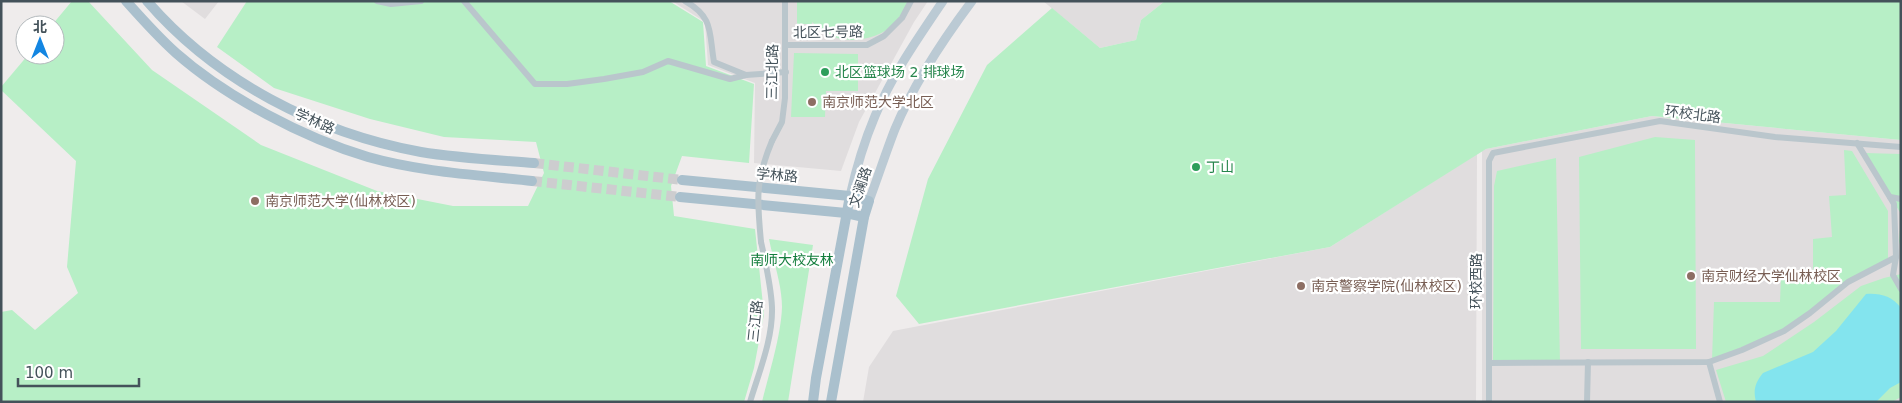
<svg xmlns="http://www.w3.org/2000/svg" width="1902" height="403" viewBox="0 0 1902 403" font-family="'DejaVu Sans','Noto Sans SC',sans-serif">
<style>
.education{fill:#e0ddde}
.green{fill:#b7efc6}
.water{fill:#83e4ee}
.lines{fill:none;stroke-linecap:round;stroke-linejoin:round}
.primary-tunnel{stroke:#cdcdcf;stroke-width:10;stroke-dasharray:10 5;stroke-linecap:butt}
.minor{stroke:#bac6cc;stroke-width:6}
.secondary{stroke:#bbcad4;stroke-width:9}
.primary{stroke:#aac0cd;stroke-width:10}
.minor-bridge{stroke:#bac6cc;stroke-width:6}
.leisure-dot{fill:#2e9e5b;stroke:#fff;stroke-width:2}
.education-dot{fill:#8d6e63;stroke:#fff;stroke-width:2}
.labels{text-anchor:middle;stroke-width:4.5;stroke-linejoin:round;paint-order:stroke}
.street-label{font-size:14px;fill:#44525a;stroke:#fff}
.leisure-label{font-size:14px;fill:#27864d;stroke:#fff;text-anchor:start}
.education-label{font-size:14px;fill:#785e54;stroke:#fff;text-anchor:start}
.park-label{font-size:14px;fill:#137d3c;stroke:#fff}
</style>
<rect width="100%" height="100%" fill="#efecec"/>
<g class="education">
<polygon points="181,1 219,1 205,19"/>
<polygon points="672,1 928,1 914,22 859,122 841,171 754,163 755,83 708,65 705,22"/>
<polygon points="1043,1 1165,1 1141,20 1136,40 1100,48"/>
<polygon points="1652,116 1901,140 1901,402 1482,402 1482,151 1486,149"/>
<polygon points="1477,154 1476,402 863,402 869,367 893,331 1330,247"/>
</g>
<g class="green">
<polygon points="72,1 88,1 152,70 261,145 377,191 453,206 528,206 544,173 536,142 444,137 370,119 274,88 217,47 247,1 669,1 703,22 706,66 754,84 749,163 682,156 671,186 674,216 755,229 764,314 754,368 744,402 1,402 1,312 12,310 35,330 78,293 67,267 76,161 1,90 1,87 28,55 55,55 55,25 52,25"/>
<path d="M797 1H909C904 9 900 18 894 24 878 40 847 45 827 34 821 31 817 26 812 22V24H797Z"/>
<polygon points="1165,1 1901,1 1901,140 1652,116 1486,149 1330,247 919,324 896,296 928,179 987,65 1052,8 1100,48 1136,40 1141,20"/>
<polygon points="794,53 858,54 858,91 826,91 825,117 791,117"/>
<polygon points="1655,137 1695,140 1696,349 1581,349 1579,157"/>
<polygon points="1844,150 1852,151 1888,211 1888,261 1869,270 1789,327 1712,360 1714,302 1780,302 1781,275 1813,275 1813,239 1832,237 1829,196 1846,195"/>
<polygon points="1864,153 1901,154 1901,249 1899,241 1901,214"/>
<polygon points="1556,158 1560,363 1493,364 1494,186 1497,171"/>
<path d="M769 239 813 245 788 402H762C769 373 781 336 782 307 782 285 773 260 769 239Z"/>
<polygon points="1901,274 1901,397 1892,402 1726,402 1716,370 1763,356 1814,322 1861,286 1884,278"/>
</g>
<path class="water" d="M1866 294C1880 293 1892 296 1901 308V382L1890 388 1876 402H1756C1753 390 1755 383 1763 373L1813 352 1836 331Z"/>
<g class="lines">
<g class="primary-tunnel">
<polyline points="534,163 682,180"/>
<polyline points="532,181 680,197"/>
</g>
<g class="minor">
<polyline points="377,1 391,4 421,1"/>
<polyline points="464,1 535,84 567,84 604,79 643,72 668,61 730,79 746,75"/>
<path d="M685 1C714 17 709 33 714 62L746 75 786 72"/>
<polyline points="785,45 867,45 884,36 902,18 911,1"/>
<polyline points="772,141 782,122 785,98 785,1"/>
<polyline points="1890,197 1901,199"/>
<polyline points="1896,257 1893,275 1901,289"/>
<polyline points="1709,362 1720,402"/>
<polyline points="1489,363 1709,362 1742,350 1784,331 1810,313 1848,282 1896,257 1894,204 1857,143"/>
<path d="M750 402C759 372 773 339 772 307 771 286 766 264 761 242"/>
<polyline points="1489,402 1489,161 1493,153 1660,121 1775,137 1901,147"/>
<polyline points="1587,402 1588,362"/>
</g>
<g class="secondary">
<path d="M850 196C856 169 864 142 875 116 892 75 918 38 943 1"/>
<path d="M869 201C878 177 886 152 895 129 914 83 942 41 972 1"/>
</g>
<g class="primary">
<path d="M126 1C142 19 158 37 176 53 226 97 304 138 368 157 421 172 478 175 532 181"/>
<path d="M147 1C216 81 317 133 421 152 457 158 496 160 534 163"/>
<polyline points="682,180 850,196 869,201 864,217 831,402"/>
<polyline points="680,197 846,213 864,217"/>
<polyline points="813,402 816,378 850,196"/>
</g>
<path class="minor-bridge" d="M761 242C757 200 755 181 772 141"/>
</g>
<g class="leisure-dot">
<circle cx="825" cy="72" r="5"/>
<circle cx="1196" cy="167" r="5"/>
</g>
<g class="education-dot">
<circle cx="812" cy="102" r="5"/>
<circle cx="255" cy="201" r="5"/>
<circle cx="1691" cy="276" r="5"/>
<circle cx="1301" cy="286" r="5"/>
</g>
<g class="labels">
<g class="street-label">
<text transform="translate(828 32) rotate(-1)" y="5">北区七号路</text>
<text transform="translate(772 72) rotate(-89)" y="5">三江北路</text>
<text transform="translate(1693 114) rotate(7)" y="5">环校北路</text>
<text transform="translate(315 121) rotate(24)" y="5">学林路</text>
<text transform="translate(777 175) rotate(5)" y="5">学林路</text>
<text transform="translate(860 187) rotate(-71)" y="5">文澜路</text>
<text transform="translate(1476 281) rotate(-90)" y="5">环校西路</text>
<text transform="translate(755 321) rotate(-84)" y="5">三江路</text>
</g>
<g class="leisure-label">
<text x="835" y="77">北区篮球场 2 排球场</text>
<text x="1206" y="172">丁山</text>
</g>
<g class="education-label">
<text x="822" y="107">南京师范大学北区</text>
<text x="265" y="206">南京师范大学(仙林校区)</text>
<text x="1701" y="281">南京财经大学仙林校区</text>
<text x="1311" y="291">南京警察学院(仙林校区)</text>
</g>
<g class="park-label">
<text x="792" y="265">南师大校友林</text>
</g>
</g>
<rect width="1902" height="403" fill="none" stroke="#44525a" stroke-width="5"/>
<g transform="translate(40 40)"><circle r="24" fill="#ffffff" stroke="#b4babd"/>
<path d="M0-4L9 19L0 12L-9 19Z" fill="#1386e2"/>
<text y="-8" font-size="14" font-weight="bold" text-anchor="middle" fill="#44525a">北</text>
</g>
<path d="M18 378v8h121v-8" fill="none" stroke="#44525a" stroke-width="2.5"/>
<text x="25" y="378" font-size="15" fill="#44525a" stroke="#ffffff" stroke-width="4" paint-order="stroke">100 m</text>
</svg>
